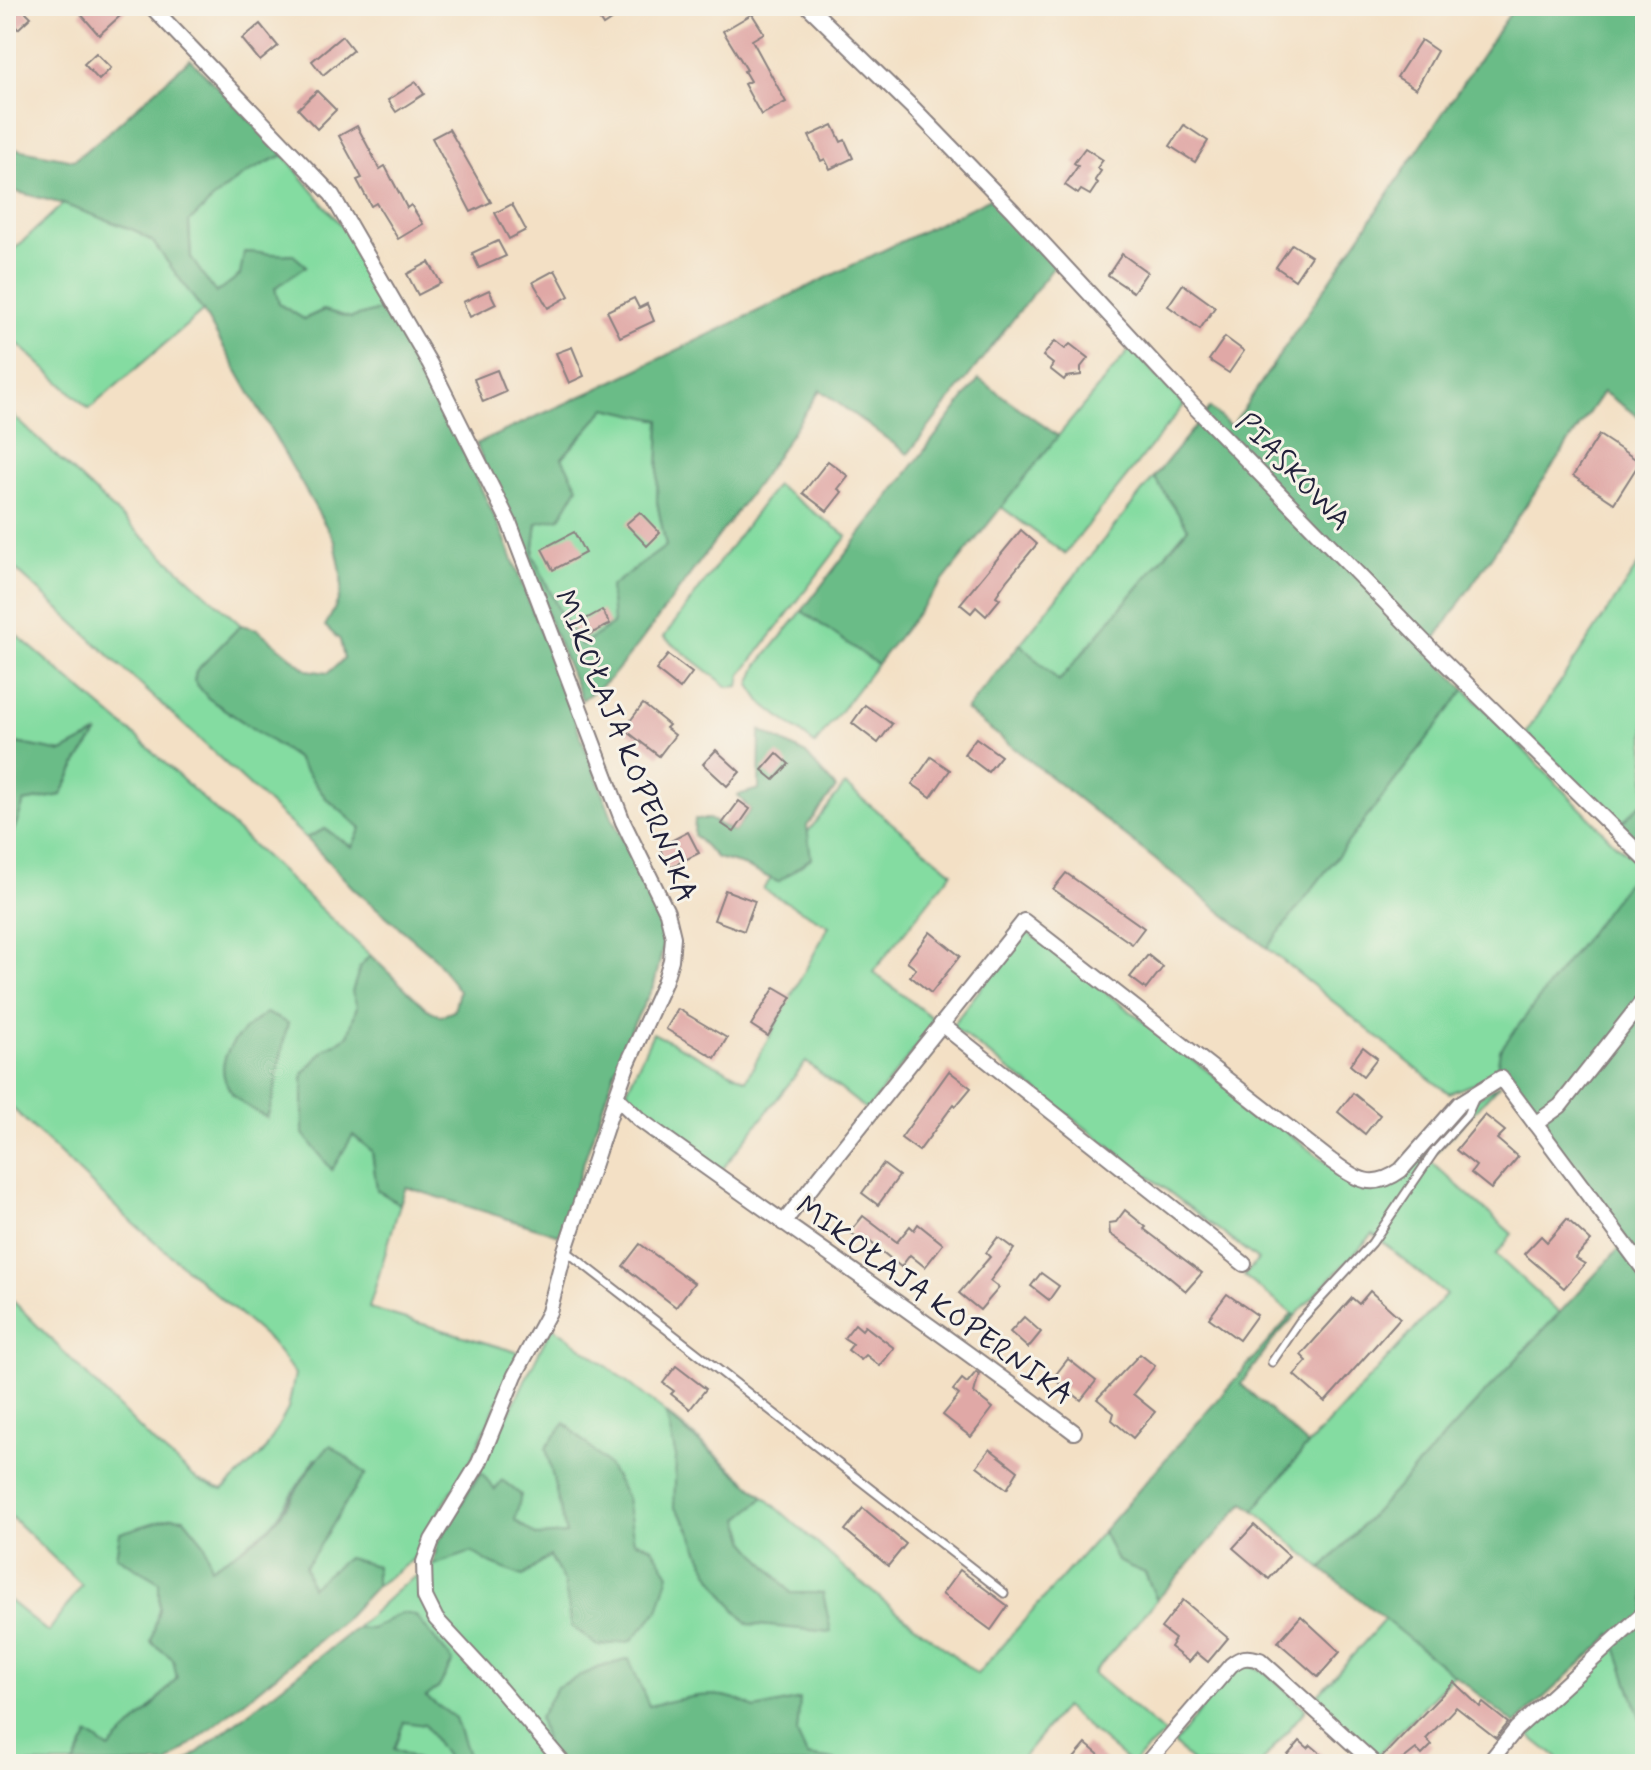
<svg xmlns="http://www.w3.org/2000/svg" width="1651" height="1770" viewBox="0 0 1651 1770" font-family="Mynerve,sans-serif">
<style>
.green{fill:#84dca1;stroke:#537f6e;stroke-width:2;fill-rule:evenodd}
.forest{fill:#6bbc87;stroke:#466f61;stroke-width:2;fill-rule:evenodd}
.building{fill:#e0a8a6}
.lines{fill:none;stroke-linecap:round;stroke-linejoin:round}
.lane-casing{stroke:#8a8180;stroke-width:11}
.street-casing{stroke:#8a8180;stroke-width:18}
.lane{stroke:#fff;stroke-width:7}
.street{stroke:#fff;stroke-width:14}
.labels{text-anchor:middle;stroke-width:6;stroke-linejoin:round;paint-order:stroke}
.street-label{font-size:30px;fill:#22223b;stroke:#f7f3e8}
</style>
<rect width="100%" height="100%" fill="#f7f3e8"/>
<filter id="ink" filterUnits="userSpaceOnUse"><feTurbulence type="fractalNoise" baseFrequency=".0125" numOctaves="2"/><feDisplacementMap in="SourceGraphic" scale="16" xChannelSelector="R" yChannelSelector="G"/><feConvolveMatrix kernelMatrix="1 2 1 2 8 2 1 2 1" color-interpolation-filters="sRGB"/></filter>
<filter id="wash" filterUnits="userSpaceOnUse"><feTurbulence type="fractalNoise" baseFrequency=".006" numOctaves="4" result="noise"/><feDisplacementMap in="SourceGraphic" scale="32" xChannelSelector="R" yChannelSelector="G"/><feGaussianBlur stdDeviation="1.8" result="paint"/><feColorMatrix in="noise" values="0 0 0 0 0 0 0 0 0 0 0 0 0 0 0 0 0 1.4 0 .05"/><feComposite in="paint" operator="in"/></filter>
<g filter="url(#wash)">
<rect width="100%" height="100%" fill="#f3e0c5"/>
<g class="green">
<path d="M284 155 347 233 387 308 351 318 323 310 304 319 279 304 274 288 305 267 291 254 276 256 261 252 240 275 215 294 191 258 189 222C223 189 239 173 284 155Z"/>
<polygon points="63,204 134,230 153,242 203,311 89,409 6,333 6,257"/>
<polygon points="1131,348 1184,405 1065,554 1000,506"/>
<polygon points="606,408 660,420 657,502 666,546 614,624 580,645 561,615 533,555 537,523 562,458"/>
<polygon points="6,409 143,537 241,625 196,671 208,698 296,758 326,798 361,828 352,847 325,829 306,838 6,560"/>
<polygon points="1154,477 1188,528 1059,681 1020,644"/>
<polygon points="776,485 847,536 741,675 739,686 728,687 664,637"/>
<polygon points="1645,555 1645,800 1619,825 1526,733"/>
<polygon points="802,611 877,664 815,744 762,703 750,685 758,665"/>
<path d="M6 626 138 738 370 955 360 967 357 1006 348 1036 324 1050 332 1169 352 1135 372 1151 377 1190 400 1204 369 1308 520 1353 471 1460 426 1533 415 1558 376 1586V1566L347 1558 311 1588 304 1566C328 1537 342 1503 365 1474L315 1459 272 1525 238 1551 210 1568 116 1556 159 1582V1609L151 1642 173 1659 177 1678 152 1707 109 1749 89 1735 74 1764H6V1598L48 1632 82 1585 6 1512V1294L155 1444 199 1481 223 1490 264 1452 288 1409 295 1374 270 1341 124 1215 6 1102V853L24 801 61 795 77 763 97 734 62 752 6 741ZM288 1023C279 1055 278 1087 267 1118L232 1094Z"/>
<polygon points="1465,689 1614,843 1641,865 1500,1074 1449,1093 1423,1074 1267,948"/>
<path d="M845 785 952 872 873 972 936 1021 867 1110 806 1062 720 1172C687 1148 646 1127 627 1090L653 1033 746 1080 829 926 763 889Z"/>
<polygon points="1025,930 1357,1186 1395,1185 1455,1113 1500,1084 1429,1160 1512,1234 1496,1255 1559,1313 1322,1569 1254,1510 1308,1445 1446,1295 1373,1234 1295,1316 1244,1276 1258,1260 952,1026"/>
<path d="M552 1326C656 1399 753 1486 848 1571 889 1608 935 1639 977 1674L1103 1531 1117 1561 1145 1573 1157 1600 1093 1673 1165 1734 1131 1764 1064 1707 1017 1764H189L356 1628 403 1585 433 1565 437 1544 493 1445Z"/>
<polygon points="1385,1619 1454,1675 1375,1757 1313,1700"/>
<polygon points="1615,1643 1645,1732 1645,1764 1565,1764 1522,1730"/>
<path d="M1246 1665C1264 1665 1291 1696 1306 1709L1260 1764H1194L1174 1744C1193 1722 1220 1676 1246 1665Z"/>
</g>
<g class="forest">
<polygon points="1515,6 1645,6 1645,421 1603,392 1427,651 1465,689 1267,948 966,710 1020,644 1059,681 1188,528 1154,477 1210,408 1231,427"/>
<path d="M190 59 284 155C239 173 224 189 189 222L191 258 216 293 240 275 244 252C261 252 275 256 292 254L306 266 275 288 279 304 304 319 324 310 351 318 387 308 444 411 502 532 614 822 645 886 660 924 663 948 654 985 632 1027 615 1070 559 1235 406 1187 400 1204 377 1190 372 1151 353 1135 332 1170 303 1134V1074L324 1050 348 1036 357 1006 352 992 360 967 370 955 427 1009 441 1016 454 1011 459 991 432 955 354 889 306 838 325 829 352 847 361 828 326 798 296 758 208 698 194 681 196 671 241 625 257 629 307 670 328 673 344 659 340 640 325 626C347 590 343 581 335 542L203 311 153 242 134 230 63 204 6 189V147L74 160 109 132Z"/>
<path d="M991 198 1056 264 908 454 820 390 763 476 638 645 610 679 582 700 476 444 593 391ZM606 408 660 420 657 502 666 546 610 587 613 624 581 645 561 615 533 555 537 523 560 518 578 487 562 458Z"/>
<polygon points="979,379 1058,436 877,664 802,611"/>
<polygon points="760,730 806,754 836,788 807,826 811,858 778,882 740,864 717,858 694,835 695,819 709,819 734,832 750,810 738,795 759,789"/>
<polygon points="98,733 77,763 61,795 24,802 6,853 6,741 62,752"/>
<polygon points="1645,800 1645,851 1619,825"/>
<polygon points="1645,859 1645,1732 1612,1635 1515,1724 1322,1569 1627,1240 1497,1070 1500,1050"/>
<path d="M266 1013 288 1023C279 1055 278 1086 267 1118 256 1111 240 1104 232 1093 207 1060 240 1031 266 1013Z"/>
<polygon points="1292,1314 1295,1316 1274,1339 1241,1384 1308,1445 1254,1510 1244,1503 1157,1600 1145,1573 1117,1561 1103,1531"/>
<path d="M666 1415 764 1497 740 1519 747 1543 791 1593H823L831 1632 748 1624C730 1605 716 1586 704 1562 694 1541 691 1525 674 1507L676 1457Z"/>
<polygon points="565,1423 608,1465 627,1498 634,1541 652,1547 669,1574 658,1611 631,1641 598,1646 572,1627 564,1582 550,1556 523,1576 492,1564 472,1552 433,1565 437,1544 481,1472 495,1490 502,1480 521,1495 515,1520 537,1536 566,1534 546,1448"/>
<path d="M331 1445 366 1474C342 1503 329 1537 305 1566L311 1587 347 1558 376 1566V1586L344 1620 167 1764H74L89 1735 109 1749 152 1707 177 1678 173 1659 151 1642 159 1609V1582L116 1556 120 1533 172 1517 184 1518 205 1544 211 1568C231 1555 256 1542 272 1525 295 1500 305 1467 331 1445Z"/>
<polygon points="401,1613 415,1615 453,1661 439,1687 426,1697 455,1718 468,1755 449,1761 425,1725 404,1722 394,1749 427,1764 183,1764 356,1628 372,1629"/>
<path d="M629 1659 649 1706C685 1698 722 1685 755 1709L800 1699 797 1734 807 1756 835 1760 838 1764H551L539 1718 557 1687 597 1668Z"/>
</g>
<g id="blocks">
<g class="building">
<polygon points="6,6 20,6 31,17 18,29 6,16"/>
<polygon points="88,6 131,6 99,35 80,13"/>
<polygon points="591,6 611,6 617,16 603,25"/>
<polygon points="752,14 764,33 752,40 786,102 761,115 744,84 750,81 744,71 747,70 723,31"/>
<polygon points="260,24 278,46 260,61 242,39"/>
<polygon points="342,36 353,50 323,75 312,61"/>
<polygon points="1421,40 1437,51 1416,89 1397,77"/>
<polygon points="96,53 111,68 99,80 84,64"/>
<polygon points="416,82 424,94 396,112 388,100"/>
<polygon points="317,91 336,110 317,129 298,109"/>
<polygon points="833,125 841,142 845,140 853,158 830,169 825,159 821,161 809,136"/>
<polygon points="1184,125 1208,141 1195,162 1170,146"/>
<polygon points="357,126 380,169 385,166 407,208 411,205 423,224 398,239 376,203 371,206 357,180 362,178 339,136"/>
<polygon points="449,129 491,202 471,212 432,138"/>
<polygon points="1085,148 1103,160 1097,168 1101,171 1095,180 1098,183 1090,195 1081,190 1078,194 1065,185 1078,166 1074,163"/>
<polygon points="512,204 526,230 509,239 495,213"/>
<polygon points="498,241 506,256 479,268 472,253"/>
<polygon points="1292,244 1311,256 1295,280 1276,267"/>
<polygon points="1122,254 1147,272 1133,292 1108,275"/>
<polygon points="429,262 441,283 418,295 407,274"/>
<polygon points="555,270 569,296 548,308 533,282"/>
<polygon points="1183,284 1215,307 1200,329 1168,306"/>
<polygon points="489,290 496,304 470,317 463,302"/>
<polygon points="634,298 639,308 647,304 654,321 620,337 607,311"/>
<polygon points="1225,337 1244,351 1229,373 1209,360"/>
<polygon points="1055,341 1065,349 1070,344 1088,358 1081,367 1081,375 1066,377 1064,380 1050,369 1053,364 1043,356"/>
<polygon points="572,347 584,376 569,383 556,353"/>
<polygon points="497,370 506,392 483,402 474,379"/>
<polygon points="1599,435 1640,462 1614,503 1573,476"/>
<polygon points="828,461 848,476 838,489 842,492 827,511 803,493"/>
<polygon points="640,512 660,533 647,546 626,524"/>
<polygon points="1021,530 1037,544 1007,580 996,596 1000,599 986,616 976,607 971,613 960,604"/>
<polygon points="574,532 585,553 553,570 542,549"/>
<polygon points="602,610 610,624 579,640 572,627"/>
<polygon points="668,655 692,673 680,689 656,670"/>
<polygon points="643,704 669,725 666,728 675,735 659,756 624,729"/>
<polygon points="865,705 892,724 878,743 852,723"/>
<polygon points="976,738 1001,756 988,772 964,754"/>
<polygon points="716,750 740,772 727,786 703,764"/>
<polygon points="777,753 789,764 774,780 762,770"/>
<polygon points="931,757 950,770 931,797 912,784"/>
<polygon points="739,801 750,809 734,832 722,824"/>
<polygon points="688,832 699,853 669,868 659,847"/>
<polygon points="1066,873 1144,928 1132,944 1053,889"/>
<polygon points="725,890 755,901 744,931 714,920"/>
<polygon points="930,932 960,956 931,993 910,976 916,969 907,962"/>
<polygon points="1148,955 1163,967 1146,989 1130,977"/>
<polygon points="775,987 792,997 768,1036 751,1025"/>
<polygon points="678,1009 727,1038 715,1058 666,1029"/>
<polygon points="1363,1047 1377,1058 1363,1076 1350,1065"/>
<polygon points="949,1071 971,1088 956,1106 954,1104 919,1151 901,1138"/>
<polygon points="1353,1093 1380,1115 1365,1134 1338,1112"/>
<polygon points="1485,1115 1505,1131 1497,1139 1518,1157 1491,1189 1471,1173 1476,1166 1456,1150"/>
<polygon points="883,1164 899,1176 878,1205 862,1193"/>
<polygon points="1125,1210 1146,1227 1144,1229 1202,1273 1186,1291 1147,1259 1110,1234 1109,1223 1116,1222"/>
<polygon points="863,1216 897,1242 910,1226 914,1230 918,1224 943,1244 925,1267 910,1255 901,1267 869,1241 866,1245 850,1232"/>
<polygon points="1567,1219 1591,1241 1575,1258 1585,1264 1564,1288 1524,1254 1541,1236 1547,1242"/>
<polygon points="998,1237 1014,1249 990,1281 999,1288 980,1310 959,1293 990,1257 986,1253"/>
<polygon points="640,1244 694,1283 676,1307 623,1266"/>
<polygon points="1041,1273 1059,1286 1049,1300 1031,1286"/>
<polygon points="1370,1291 1400,1318 1325,1402 1294,1375 1307,1361 1301,1355 1352,1298 1359,1304"/>
<polygon points="1227,1294 1257,1315 1239,1340 1209,1318"/>
<polygon points="1024,1317 1041,1332 1028,1348 1010,1332"/>
<polygon points="855,1324 862,1330 865,1326 894,1348 880,1366 866,1355 861,1360 848,1350 853,1344 844,1338"/>
<polygon points="1140,1354 1155,1366 1133,1394 1155,1412 1133,1438 1112,1420 1114,1413 1097,1399"/>
<polygon points="1068,1359 1096,1381 1081,1400 1053,1378"/>
<polygon points="676,1366 706,1389 690,1409 671,1394 674,1391 663,1383"/>
<polygon points="976,1372 979,1374 974,1393 993,1408 971,1437 943,1415 959,1395 953,1390 962,1379 967,1383"/>
<polygon points="990,1449 1018,1471 1007,1489 977,1466"/>
<polygon points="863,1508 906,1544 888,1566 845,1530"/>
<polygon points="1254,1525 1289,1556 1269,1579 1233,1548"/>
<polygon points="960,1570 1008,1606 991,1630 942,1594"/>
<polygon points="1183,1600 1228,1638 1208,1662 1197,1653 1189,1662 1170,1647 1175,1639 1161,1628"/>
<polygon points="1301,1616 1340,1652 1318,1677 1278,1642"/>
<polygon points="1454,1682 1480,1707 1483,1703 1508,1723 1496,1738 1456,1707 1426,1739 1432,1745 1422,1755 1416,1749 1397,1764 1385,1764 1382,1757"/>
<polygon points="1300,1741 1308,1748 1311,1745 1333,1764 1280,1764"/>
<polygon points="1086,1744 1110,1764 1069,1764"/>
</g>
</g>
</g>
<g filter="url(#ink)">
<use href="#blocks" fill-opacity="0" stroke="#8a8180" stroke-width="2"/>
<g class="lines">
<defs>
<g id="lane">
<polyline points="565,1250 1004,1593"/>
<polyline points="1272,1362 1300,1321 1372,1243 1434,1152 1467,1115 1476,1095"/>
</g>
<g id="street">
<path d="M151 6 332 195 430 364 509 522 623 822 667 912 673 937 671 960 664 983 628 1063 616 1097 640 1120C784 1224 932 1324 1074 1432"/>
<polyline points="808,6 915,110 1013,211 1192,404 1431,649 1645,859"/>
<polyline points="941,1024 1244,1264"/>
<polyline points="1535,1124 1560,1106 1645,998"/>
<path d="M783 1223 1024 921 1330 1160C1355 1178 1371 1192 1401 1170L1459 1104 1501 1078 1645 1271"/>
<polyline points="564,1764 487,1674 436,1619 425,1597 424,1562 432,1540 479,1463 515,1375 549,1312 565,1250 616,1097"/>
<path d="M1146 1764 1231 1665C1241 1657 1247 1656 1260 1660L1375 1764"/>
<polyline points="1488,1764 1516,1729 1645,1612"/>
</g>
</defs>
<use href="#lane" class="lane-casing"/>
<use href="#street" class="street-casing"/>
<use href="#lane" class="lane"/>
<use href="#street" class="street"/>
</g>
</g>
<g class="labels">
<g class="street-label">
<text transform="translate(1294 471) rotate(46)" y="10">PIASKOWA</text>
<text transform="translate(626 746) rotate(68)" y="10">MIKOŁAJA KOPERNIKA</text>
<text transform="translate(935 1300) rotate(36)" y="10">MIKOŁAJA KOPERNIKA</text>
</g>
</g>
<rect width="1651" height="1770" fill="none" stroke="#f7f3e8" stroke-width="32"/>
</svg>
